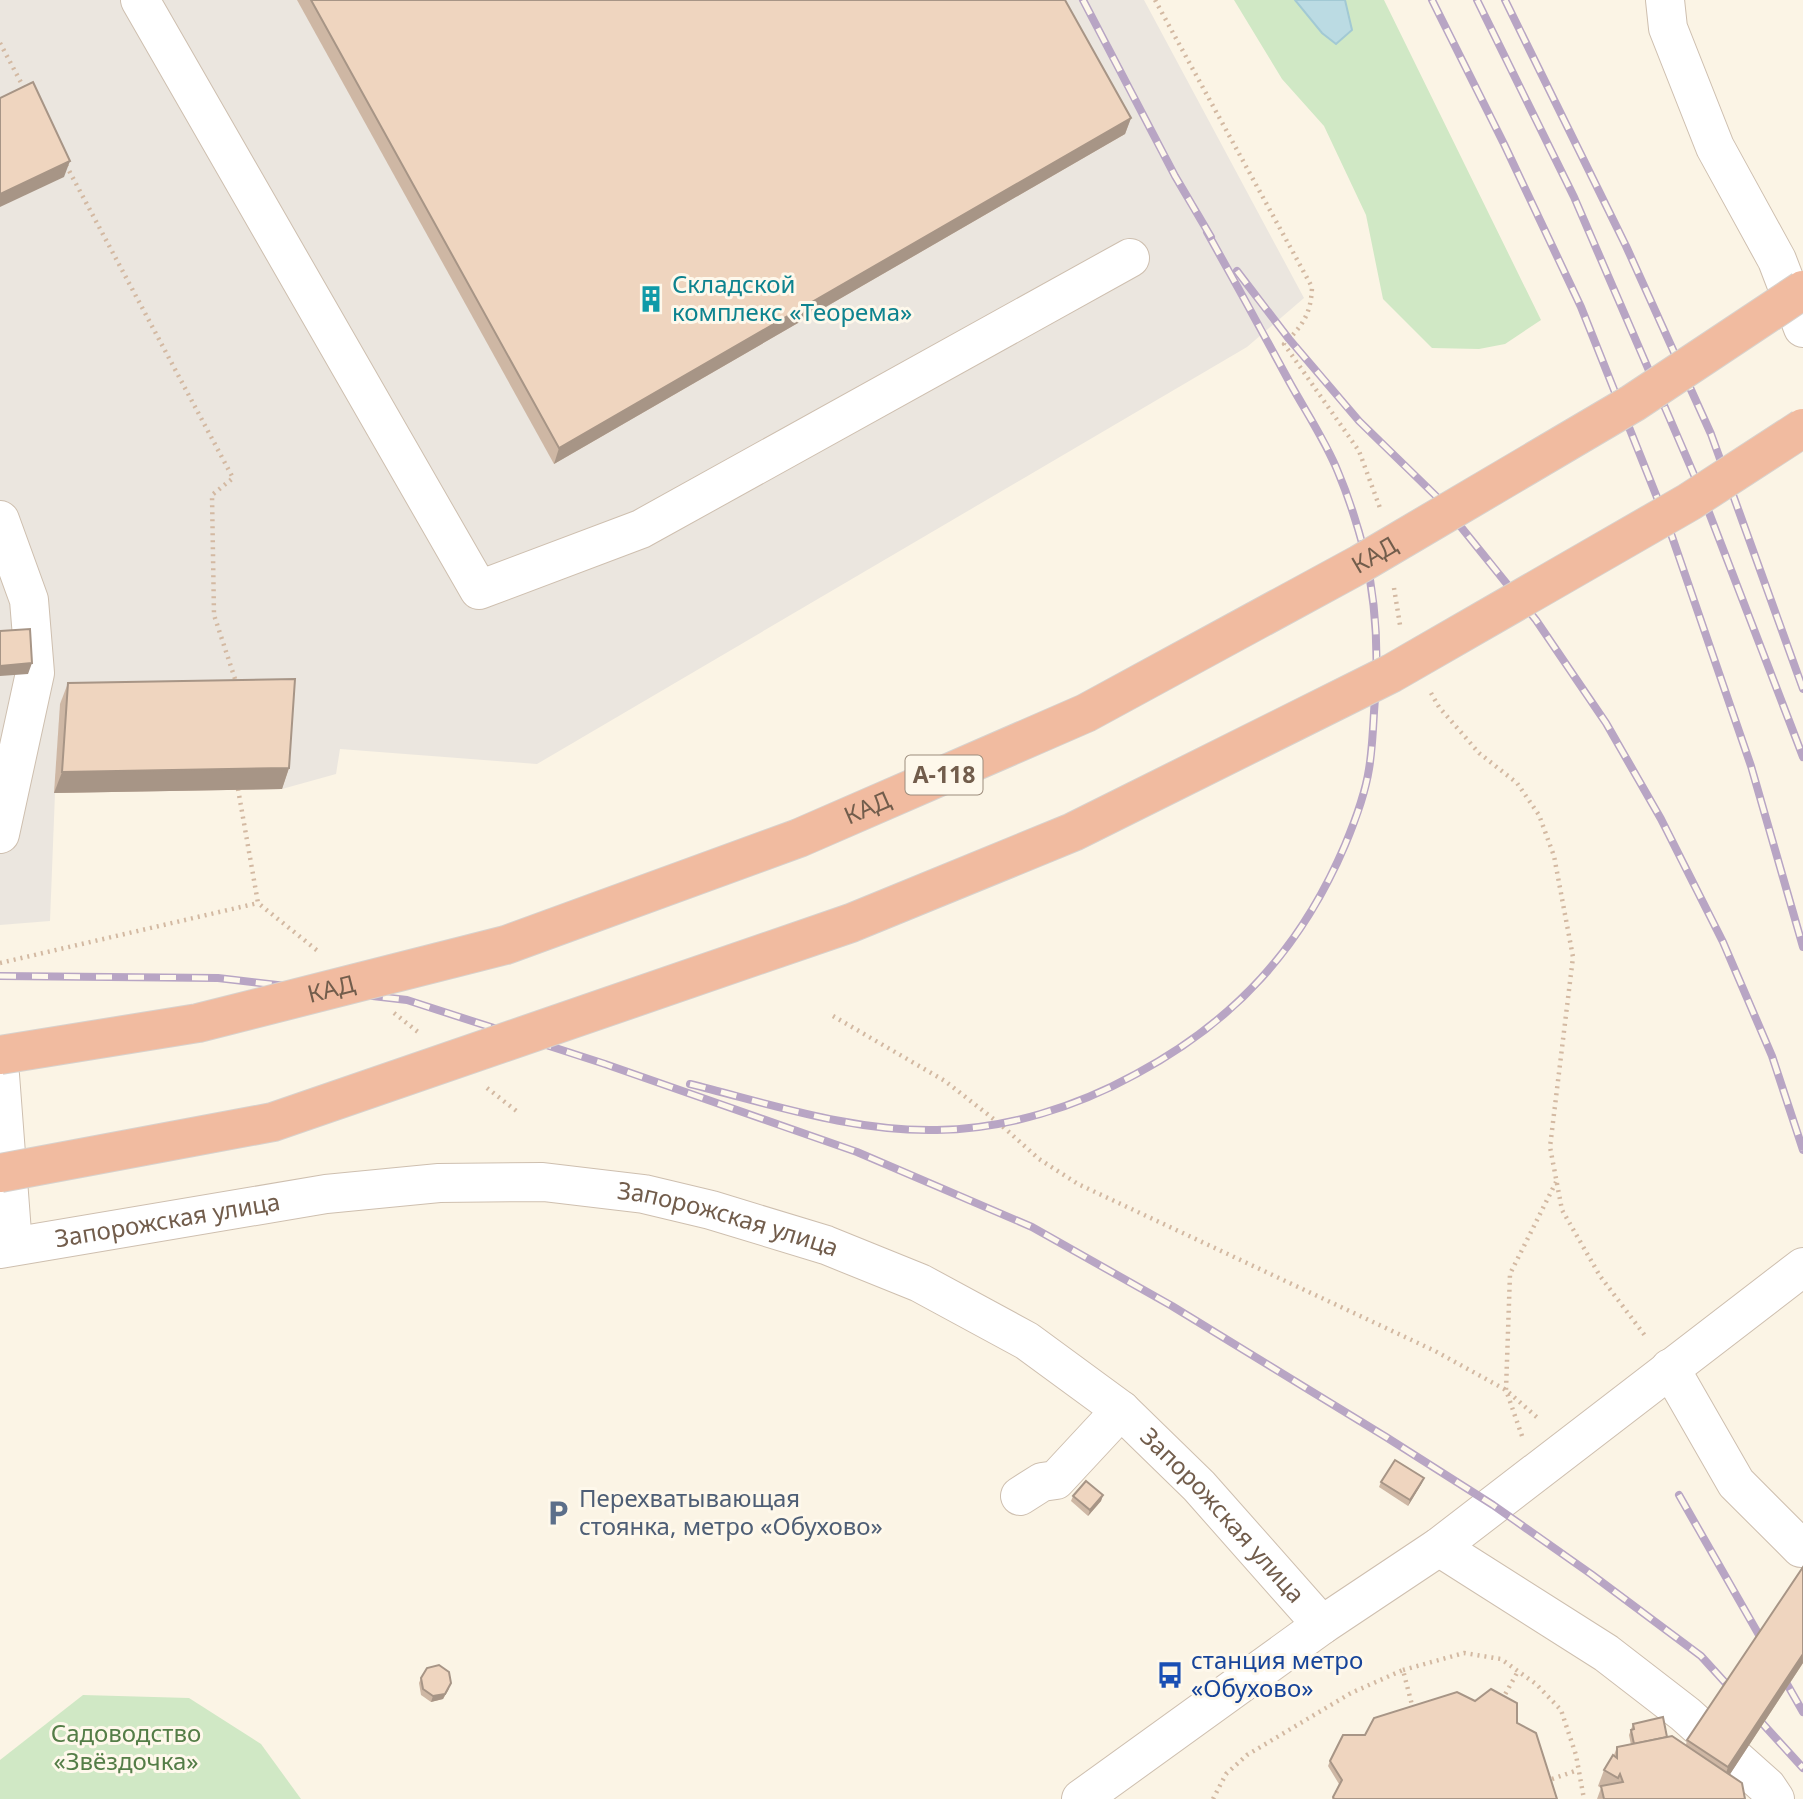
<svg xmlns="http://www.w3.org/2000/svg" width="1803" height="1799" viewBox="0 0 1803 1799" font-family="'Noto Sans',sans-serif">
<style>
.industrial{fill:#ebe6df}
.green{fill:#d0e8c5}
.water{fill:#bbdbe3;stroke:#a2c9d4;stroke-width:2}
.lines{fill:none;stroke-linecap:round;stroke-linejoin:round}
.minor-casing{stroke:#cebfaf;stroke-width:40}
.path{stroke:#d3b9a2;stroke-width:4.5;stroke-dasharray:2 5;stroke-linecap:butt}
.minor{stroke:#fff;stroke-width:38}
.rail-casing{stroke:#b8a5c4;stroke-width:8}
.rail{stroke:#fef8eb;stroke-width:5;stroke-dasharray:16;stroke-linecap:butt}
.highway-bridge-casing{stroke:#d8d2cd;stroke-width:40;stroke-linecap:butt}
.highway-bridge{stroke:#f1bba0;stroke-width:38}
.wall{fill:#ceb7a4}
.shaded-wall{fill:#a79586}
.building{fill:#efd5bf;stroke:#a79586;stroke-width:2}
.labels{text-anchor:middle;stroke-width:6;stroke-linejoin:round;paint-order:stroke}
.shield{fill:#fef8eb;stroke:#9c8c7c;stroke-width:2}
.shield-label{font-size:23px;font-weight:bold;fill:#725d4c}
.culture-label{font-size:24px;fill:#0d838f;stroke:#fef8eb;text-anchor:start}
.street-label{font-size:24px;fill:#725d4c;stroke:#fef8eb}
.service-label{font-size:24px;fill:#4e5e75;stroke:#fef8eb;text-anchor:start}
.transit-label{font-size:24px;fill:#164399;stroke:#fef8eb;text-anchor:start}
.park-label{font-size:24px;fill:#547d47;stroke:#fef8eb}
</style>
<rect width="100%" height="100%" fill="#fbf4e5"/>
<polygon class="industrial" points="0,0 1144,0 1304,298 1247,347 537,764 340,749 336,774 282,789 55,793 50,921 0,925"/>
<g class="green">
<polygon points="1234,0 1384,0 1541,320 1505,344 1479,349 1432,348 1383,299 1366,215 1324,126 1282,79"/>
<polygon points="83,1695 189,1698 261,1744 301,1799 0,1799 0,1760"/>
</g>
<polygon class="water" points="1295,0 1345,0 1352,30 1336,44 1322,33"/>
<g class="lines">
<defs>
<g id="minor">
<polyline points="140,0 479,590 641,529 1130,258"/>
<polyline points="1665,0 1668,28 1715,147 1777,260 1803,328"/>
<polyline points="0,520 29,600 35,673 0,834"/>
<polyline points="0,1075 13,1246"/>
<path id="s1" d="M0 1249 326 1194 439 1183 543 1182 644 1194 711 1210 826 1245 920 1283 1027 1341 1121 1410 1199 1486 1322 1625"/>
<polyline points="1670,1368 1736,1483 1801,1548"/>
<polyline points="1020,1496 1042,1482 1056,1480 1121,1410"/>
<polyline points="1439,1547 1606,1653 1685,1714 1767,1787 1775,1799"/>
<polyline points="1081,1799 1322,1625 1439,1547 1803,1267"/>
</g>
</defs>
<use href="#minor" class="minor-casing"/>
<g class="path">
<path d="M1155 0 1312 287C1311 314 1303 325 1284 344L1359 451 1380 508"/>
<polyline points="0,43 25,90"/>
<polyline points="66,165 233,478 212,495 214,615 237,685"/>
<polyline points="1394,588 1400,625"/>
<polyline points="1431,693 1439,707 1479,753 1517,783 1539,815 1554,856 1573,957 1550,1147 1562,1210 1600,1276 1646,1337"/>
<polyline points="238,789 258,903 319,952"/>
<polyline points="0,963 258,903"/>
<polyline points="394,1013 418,1032"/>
<polyline points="833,1016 945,1081 1000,1124 1039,1159 1078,1184 1435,1351 1506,1390 1540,1420"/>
<polyline points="487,1088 519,1113"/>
<polyline points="1522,1436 1506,1390 1510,1274 1556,1182"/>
<polyline points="1403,1670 1464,1653 1501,1659 1536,1684 1561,1710 1576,1755 1584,1799"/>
<polyline points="1502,1700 1518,1671"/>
<polyline points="1552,1779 1578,1770"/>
<polyline points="1213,1799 1226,1774 1247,1755 1351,1693 1403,1670 1412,1705"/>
</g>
<use href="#minor" class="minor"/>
<defs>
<g id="rail">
<polyline points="1083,0 1175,176 1211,237"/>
<polyline points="1432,0 1504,144 1581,307 1668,525 1751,766 1803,947"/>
<polyline points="1477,0 1574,197 1698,484 1803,757"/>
<polyline points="1505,0 1626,246 1711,434 1803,689"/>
<polyline points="1237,271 1289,339 1359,421 1436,496 1536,620 1606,723 1661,819 1723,942 1772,1056 1803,1150"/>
<polyline points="0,976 218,978 407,1000 605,1064 857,1152 1032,1227 1172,1306 1386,1437 1493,1505 1591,1574 1701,1656 1803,1768"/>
<path d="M690 1084C771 1104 853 1132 937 1130 1007 1129 1076 1107 1136 1074 1235 1021 1301 948 1345 845 1355 821 1365 795 1369 769 1372 751 1373 731 1374 712 1379 659 1377 607 1365 554 1358 527 1349 498 1338 472 1326 442 1306 412 1290 383 1263 333 1235 282 1207 232"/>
<polyline points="1679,1495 1803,1712"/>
</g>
</defs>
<use href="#rail" class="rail-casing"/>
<use href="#rail" class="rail"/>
<defs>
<g id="highway-bridge">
<path id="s2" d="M0 1055 198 1023 506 945 799 838 1086 713 1360 564 1633 403 1803 290"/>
<polyline points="0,1173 273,1122 851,923 1073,832 1392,673 1689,502 1803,428"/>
</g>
</defs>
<use href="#highway-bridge" class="highway-bridge-casing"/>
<use href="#highway-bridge" class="highway-bridge"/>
</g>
<g class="wall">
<polygon points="297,0 1065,0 1131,118 1125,134 554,464"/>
<polygon points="68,683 289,768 282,789 54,793 60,704"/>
<polygon points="1381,1482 1422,1483 1408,1506 1379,1487"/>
<polygon points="1103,1495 1101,1501 1088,1516 1071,1501 1073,1496"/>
<polygon points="1803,1567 1803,1663 1730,1774 1745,1799 1597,1799 1601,1788 1598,1786 1604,1770 1614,1755 1617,1747 1631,1745 1629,1735 1633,1724 1686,1745 1687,1740"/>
<polygon points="421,1678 449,1689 443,1699 431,1702 421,1695 419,1683"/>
<polygon points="1517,1723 1557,1799 1332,1799 1339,1784 1328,1766 1330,1761 1365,1735"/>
</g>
<g class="shaded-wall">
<polygon points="1131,118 1125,134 554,464 559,448"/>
<polygon points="70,161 64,177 0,207 0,194"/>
<polygon points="32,663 28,674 0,676 0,666"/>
<polygon points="289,768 282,789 54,793 62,772"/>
<polygon points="1424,1478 1422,1483 1408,1506 1410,1500"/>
<polygon points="1103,1495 1101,1501 1088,1516 1090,1510"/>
<polygon points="1803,1654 1803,1663 1721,1788 1728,1767"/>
<polygon points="451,1683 443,1699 431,1702 433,1696"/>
</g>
<g class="building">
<polygon points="311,0 1065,0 1131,118 559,448"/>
<polygon points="33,82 70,161 0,194 0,98"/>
<polygon points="30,629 32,663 0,666 0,631"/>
<polygon points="295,679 289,768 62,772 68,683"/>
<polygon points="1395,1460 1424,1478 1410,1500 1381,1482"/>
<polygon points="1086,1481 1103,1495 1090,1510 1073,1496"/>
<polygon points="1803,1567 1803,1654 1728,1767 1687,1740"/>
<polygon points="439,1665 449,1672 451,1683 445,1694 433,1696 423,1689 421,1678 427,1668"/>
<polygon points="1491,1689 1517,1703 1517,1723 1536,1733 1557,1799 1334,1799 1333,1797 1342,1780 1330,1761 1343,1735 1365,1735 1374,1718 1457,1692 1475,1701"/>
<polygon points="1663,1717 1667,1737 1634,1744 1631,1730 1634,1729 1633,1724"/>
<polygon points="1672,1736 1742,1783 1745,1799 1604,1799 1601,1786 1623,1782 1620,1774 1618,1778 1604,1770 1613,1755 1617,1758 1617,1747"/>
</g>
<defs>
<symbol id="building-bare" viewBox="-9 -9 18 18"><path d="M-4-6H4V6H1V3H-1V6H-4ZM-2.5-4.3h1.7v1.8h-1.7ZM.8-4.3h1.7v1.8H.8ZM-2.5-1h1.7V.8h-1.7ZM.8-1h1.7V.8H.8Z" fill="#0f9aa8" stroke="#fef8eb" stroke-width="2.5" paint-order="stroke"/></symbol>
<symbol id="parking-bare" viewBox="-9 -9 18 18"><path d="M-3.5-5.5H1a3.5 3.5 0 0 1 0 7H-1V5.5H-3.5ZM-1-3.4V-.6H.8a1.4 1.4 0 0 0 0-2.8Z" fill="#5c6f8a" stroke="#fef8eb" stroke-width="2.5" paint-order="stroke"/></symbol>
<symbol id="bus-bare" viewBox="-9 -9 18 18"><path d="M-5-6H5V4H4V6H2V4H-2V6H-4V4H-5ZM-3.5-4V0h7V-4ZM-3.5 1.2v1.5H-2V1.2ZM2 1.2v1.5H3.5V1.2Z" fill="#1a4fb4" stroke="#fef8eb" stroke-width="2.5" paint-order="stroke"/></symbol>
</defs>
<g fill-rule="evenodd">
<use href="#building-bare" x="632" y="280" width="38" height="38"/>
<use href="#parking-bare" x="539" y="1494" width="38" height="38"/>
<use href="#bus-bare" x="1151" y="1656" width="38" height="38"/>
</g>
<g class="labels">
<rect class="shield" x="905.5" y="755.5" width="77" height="39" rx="5"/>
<g class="shield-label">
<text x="944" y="783">А-118</text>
</g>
<g class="culture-label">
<text x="672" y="293">Складской<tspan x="672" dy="28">комплекс «Теорема»</tspan></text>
</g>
<g class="street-label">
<text dy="8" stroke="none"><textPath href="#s2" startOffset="1472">КАД</textPath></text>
<text dy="8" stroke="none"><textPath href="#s2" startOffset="905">КАД</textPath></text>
<text dy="8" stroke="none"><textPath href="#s2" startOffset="338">КАД</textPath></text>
<text dy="8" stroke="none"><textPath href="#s1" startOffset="170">Запорожская улица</textPath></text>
<text dy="8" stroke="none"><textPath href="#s1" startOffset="737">Запорожская улица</textPath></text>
<text dy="8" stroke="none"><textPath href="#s1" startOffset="1325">Запорожская улица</textPath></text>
</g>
<g class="service-label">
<text x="579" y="1507">Перехватывающая<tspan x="579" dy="28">стоянка, метро «Обухово»</tspan></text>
</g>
<g class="transit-label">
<text x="1191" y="1669">станция метро<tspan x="1191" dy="28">«Обухово»</tspan></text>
</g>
<g class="park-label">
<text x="126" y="1742">Садоводство<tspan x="126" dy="28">«Звёздочка»</tspan></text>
</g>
</g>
</svg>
